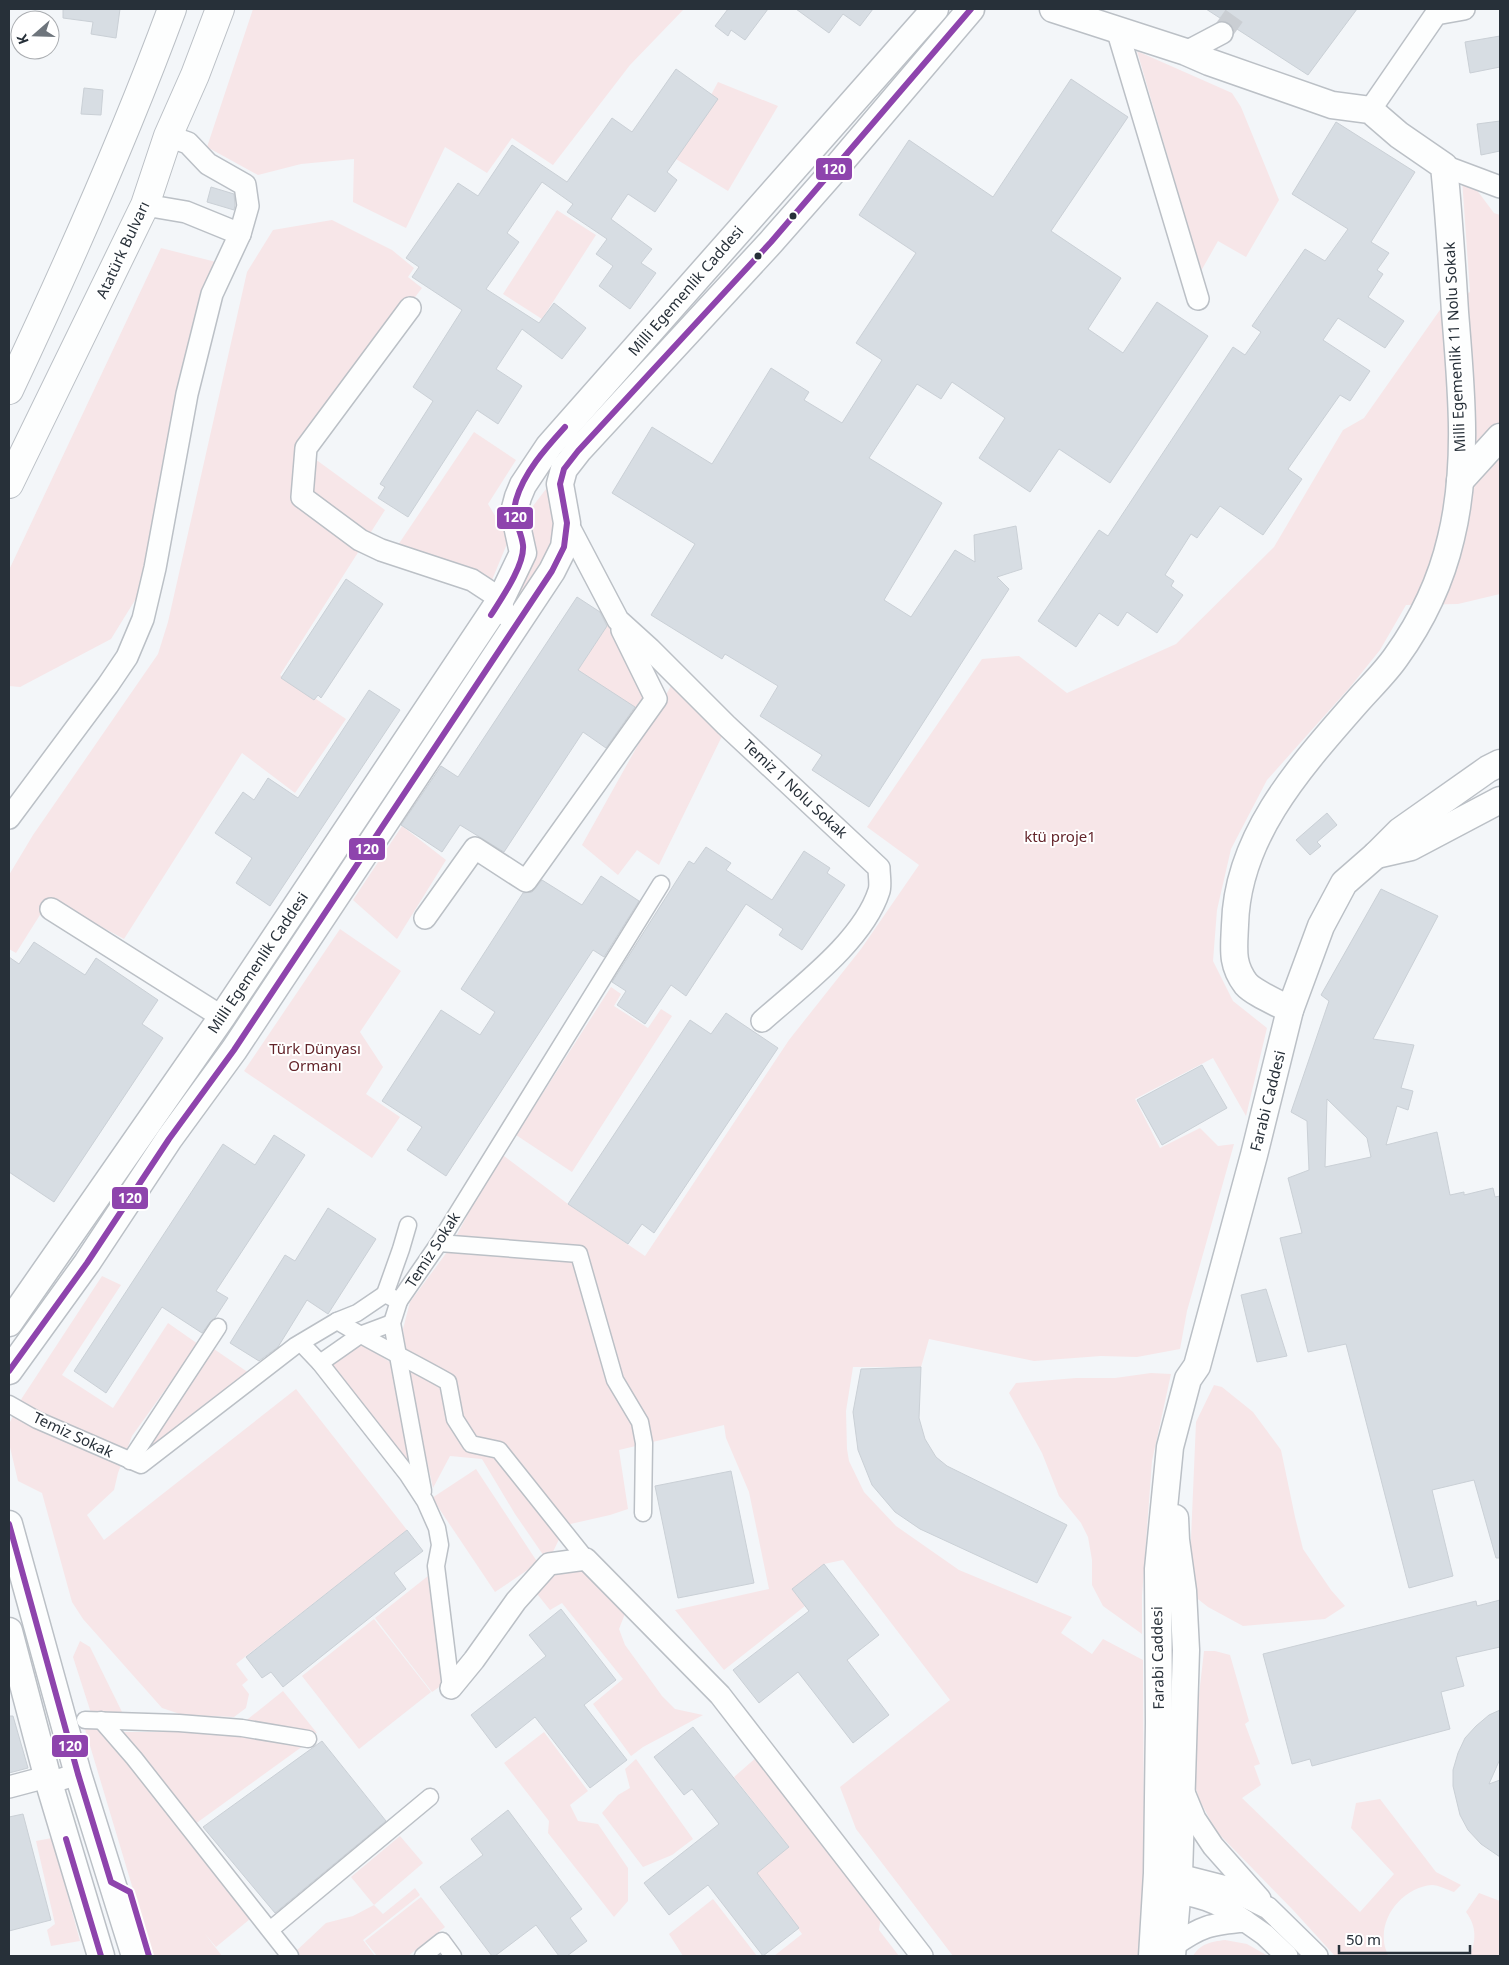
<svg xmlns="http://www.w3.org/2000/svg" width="1509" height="1965" viewBox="0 0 1509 1965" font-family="'Noto Sans',sans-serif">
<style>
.green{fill:#f7e6e8}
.building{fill:#d7dde3;stroke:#cad0d6;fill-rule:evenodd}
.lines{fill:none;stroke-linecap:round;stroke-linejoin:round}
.minor-tunnel{stroke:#caced3;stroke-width:21;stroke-dasharray:21 11;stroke-linecap:butt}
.pedestrian-casing{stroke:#bbc0c6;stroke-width:19}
.minor-casing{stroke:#bbc0c6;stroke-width:24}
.tertiary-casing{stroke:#bbc0c6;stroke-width:29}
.trunk-casing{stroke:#bbc0c6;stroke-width:30}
.pedestrian{stroke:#fdfefe;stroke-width:16}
.minor{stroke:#fdfefe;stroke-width:21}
.tertiary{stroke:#fdfefe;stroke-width:26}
.trunk{stroke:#fdfefe;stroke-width:28}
.bus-1-casing{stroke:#fff;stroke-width:10}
.bus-1{stroke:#8e44ad;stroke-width:6}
.bus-dot{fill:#273039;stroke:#fff;stroke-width:2}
.labels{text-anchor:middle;stroke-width:4;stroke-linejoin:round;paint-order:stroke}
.street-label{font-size:15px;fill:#273039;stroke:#fff}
.park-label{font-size:15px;fill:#64252b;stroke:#fff}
.line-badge{stroke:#fff;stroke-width:2}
.badge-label{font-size:14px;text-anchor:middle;font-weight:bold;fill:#fff}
</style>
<rect width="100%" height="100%" fill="#f3f6f9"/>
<g class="green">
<polygon points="253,9 684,9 630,65 553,165 512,138 487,173 445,147 406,228 353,202 354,159 301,164 258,175 207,147"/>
<polygon points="1137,51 1232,93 1241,107 1279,200 1246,257 1218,241 1201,271"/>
<polygon points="718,82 778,106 728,191 676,159"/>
<polygon points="1462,179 1476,189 1494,213 1500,215 1500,594 1458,604 1406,605 1380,650 1351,686 1267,780 1231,849 1217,910 1213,961 1233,1001 1267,1028 1246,1116 1213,1058 1135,1099 1160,1148 1200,1128 1218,1146 1234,1144 1187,1311 1180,1349 1137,1357 1101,1356 1034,1361 929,1339 921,1367 853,1367 846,1411 847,1449 849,1461 864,1492 896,1526 959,1570 1072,1617 1061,1633 1092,1654 1103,1639 1143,1660 1144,1872 1139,1956 953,1956 856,1829 840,1787 950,1700 843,1560 824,1564 792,1589 805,1606 724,1670 675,1610 769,1589 749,1492 726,1438 724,1425 619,1450 628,1509 610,1515 566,1525 548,1562 515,1514 482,1459 450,1456 433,1488 413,1401 403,1329 410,1302 450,1248 500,1153 568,1204 645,1256 789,1040 861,949 919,865 867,827 982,659 1019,656 1067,693 1176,644 1274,547 1343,430 1364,418 1442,307 1470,292"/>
<polygon points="557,210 596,235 542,319 503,294"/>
<polygon points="332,220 392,250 414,268 408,277 422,288 300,448 385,510 280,675 346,719 295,793 242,753 124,939 50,899 16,953 9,949 9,875 33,835 158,654 168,622 247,272 273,230"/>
<polygon points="161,248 216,262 192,342 159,484 140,592 111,639 20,687 9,686 9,570"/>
<polygon points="474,432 516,460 488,504 509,539 492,580 398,545"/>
<polygon points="546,489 562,527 542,567 517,603 509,606 533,552 530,510"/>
<polygon points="611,620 646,693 635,708 595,681 544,722"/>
<polygon points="672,684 724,732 659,865 637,850 618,875 582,845"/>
<polygon points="402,826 446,860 397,939 353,900"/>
<polygon points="340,929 401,971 360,1032 383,1067 366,1094 400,1117 372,1158 244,1071"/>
<polygon points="611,987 621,994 614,1006 648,1028 661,1009 672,1016 572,1172 516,1135"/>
<polygon points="102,1276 121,1285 62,1375 113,1408 168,1323 198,1344 132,1436 118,1473 114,1490 87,1515 104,1540 296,1389 407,1530 236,1664 248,1680 242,1685 249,1694 246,1708 234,1717 183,1715 162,1708 83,1619 72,1602 42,1493 18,1481 9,1443 9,1424 22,1398"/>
<polygon points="359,1342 390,1362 411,1468 329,1367"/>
<polygon points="211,1347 249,1373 139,1458"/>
<polygon points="1151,1373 1171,1374 1152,1461 1142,1596 1142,1634 1103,1606 1092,1585 1092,1560 1088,1537 1081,1523 1059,1496 1042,1453 1009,1393 1016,1383 1076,1378 1115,1378"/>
<polygon points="1214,1385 1222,1387 1253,1412 1281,1450 1295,1517 1303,1549 1331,1590 1345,1606 1325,1619 1243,1626 1208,1607 1194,1596 1190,1562 1196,1422"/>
<polygon points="476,1469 538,1563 495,1592 432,1498"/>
<polygon points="583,1568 626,1611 619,1629 625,1645 662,1696 675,1709 703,1715 643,1747 631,1756 593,1704 623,1679 562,1603 550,1610 534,1590 549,1572"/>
<polygon points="428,1576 442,1685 432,1692 375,1618"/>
<polygon points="374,1619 431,1692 359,1749 302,1676"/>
<polygon points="80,1641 90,1647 123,1714 91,1713 73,1657"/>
<path d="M1204 1651H1215L1230 1655 1249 1721 1245 1724 1260 1764 1254 1766 1261 1785 1242 1798 1360 1912 1394 1874 1351 1828 1356 1803 1380 1799 1436 1872 1461 1885 1454 1892C1448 1890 1438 1885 1432 1885 1405 1887 1381 1914 1384 1941 1384 1946 1387 1952 1388 1956H1335L1293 1910 1216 1831 1199 1799 1194 1782V1739Z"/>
<polygon points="283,1691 317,1733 243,1723"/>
<polygon points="100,1725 250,1919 216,1947 205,1934 222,1956 153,1956 85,1729"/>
<polygon points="118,1732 231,1732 303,1746 191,1827"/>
<polygon points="544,1732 588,1791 570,1805 578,1821 598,1824 628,1868 628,1901 614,1917 548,1833 549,1821 504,1763"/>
<polygon points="758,1756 881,1916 879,1930 899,1956 774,1956 802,1934 757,1873 789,1847 734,1777"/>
<polygon points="636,1759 693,1839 672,1855 643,1867 602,1813 618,1795 630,1788 625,1769"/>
<polygon points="400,1836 423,1863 374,1905 351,1877"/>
<polygon points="52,1838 80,1941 51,1946 47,1930 55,1924 36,1841"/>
<polygon points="415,1888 420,1895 363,1940 375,1956 295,1956 293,1954 326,1923 353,1916 374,1905 383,1914"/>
<path d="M1479 1893 1500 1901V1956H1470C1476 1940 1477 1927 1466 1912Z"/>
<polygon points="421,1897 445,1927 408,1956 377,1956 365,1941"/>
<polygon points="713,1899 757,1956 683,1956 669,1934"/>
<path d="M1225 1940 1247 1944 1268 1956H1193C1201 1943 1211 1942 1225 1940Z"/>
</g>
<g class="building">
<polygon points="63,9 120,9 116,38 91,34 93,22 63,18"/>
<polygon points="728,9 768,9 745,40 731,30 728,36 715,26"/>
<polygon points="796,9 873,9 860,26 843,14 829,33"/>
<polygon points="1206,9 1357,9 1308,75"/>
<polygon points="1500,36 1500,67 1470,73 1465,42"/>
<polygon points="676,69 718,99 667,172 677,180 655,212 628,194 611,219 652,249 641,263 656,273 630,309 599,286 613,266 596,254 607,239 567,212 573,204 542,182 507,233 519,242 486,289 539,323 554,303 586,328 562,359 522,329 496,369 522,386 498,424 477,410 408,517 378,498 385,487 380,484 433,401 413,387 462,310 412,277 419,267 406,258 458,183 478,196 512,145 567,182 612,118 632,132"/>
<polygon points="1071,79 1128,117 1051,231 1121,278 1088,329 1123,353 1157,302 1208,336 1110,483 1059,449 1030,492 979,458 1005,418 952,382 941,399 917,384 869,458 942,503 884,600 911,617 955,550 975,562 974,535 1016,526 1022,569 997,577 1009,589 869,807 812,770 822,755 760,716 778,686 725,654 722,659 651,615 695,544 612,493 652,427 712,464 771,368 809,392 804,400 842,423 882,360 856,343 916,253 859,215 909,140 993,197"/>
<polygon points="84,88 103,90 101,115 81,114"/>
<polygon points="1500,121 1500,151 1481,155 1477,124"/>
<polygon points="1336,122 1415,172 1371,242 1389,253 1377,270 1383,274 1368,297 1404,321 1385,348 1338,318 1323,340 1370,371 1350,401 1340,395 1288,469 1302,479 1263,535 1220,506 1197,538 1191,534 1165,575 1174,581 1171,586 1183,595 1157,633 1127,612 1118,626 1099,613 1076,647 1038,621 1099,530 1108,536 1233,347 1245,355 1261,332 1252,326 1305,249 1325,261 1348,229 1292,194"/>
<polygon points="211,187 234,194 235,205 234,210 207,202"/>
<polygon points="346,579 383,604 321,698 318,695 314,700 281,678"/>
<polygon points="577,597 600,612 607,626 578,670 635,707 606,748 583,732 504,852 460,825 442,852 401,825 441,766 458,777"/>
<polygon points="369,690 400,710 270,906 236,883 252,858 215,833 243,792 254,800 268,778 298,798"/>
<polygon points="1327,813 1337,825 1317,842 1321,846 1310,855 1296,840"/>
<polygon points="706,847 731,863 726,870 772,900 804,851 830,868 827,873 845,885 802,950 779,935 783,929 746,904 686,996 671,985 645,1024 617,1005 626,991 612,982 689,861 694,864"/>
<polygon points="601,876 639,901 604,957 593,950 446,1176 407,1150 422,1127 382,1101 441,1010 480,1035 495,1012 461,989 523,893 532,892 542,880 582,905"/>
<path d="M1381 889 1438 916 1373 1039 1414 1045 1401 1088 1413 1091 1408 1110 1397 1106 1386 1145 1437 1132 1450 1195 1464 1192V1195L1493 1188 1495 1197 1500 1196V1558H1496L1474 1480 1432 1490 1453 1576 1409 1588 1346 1344 1308 1352 1280 1238 1302 1233 1288 1178 1309 1170 1307 1121 1291 1112 1329 1001 1321 995ZM1327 1099 1367 1138 1371 1157 1325 1167Z"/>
<polygon points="34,942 85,975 96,958 158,1000 142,1024 163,1038 54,1202 9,1172 9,957 19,964"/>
<polygon points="726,1013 778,1048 654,1233 642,1224 628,1244 568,1204 690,1020 711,1034"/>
<polygon points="1202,1065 1227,1108 1162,1145 1137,1100"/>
<polygon points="274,1135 305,1155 216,1291 228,1298 215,1318 210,1322 202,1333 162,1307 106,1393 74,1371 223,1144 255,1165"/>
<polygon points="328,1208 376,1239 328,1314 307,1300 278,1347 259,1361 230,1343 285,1255 295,1261"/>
<polygon points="1266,1289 1287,1356 1257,1362 1241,1295"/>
<polygon points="921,1367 919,1418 925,1439 936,1457 947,1466 1067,1525 1037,1583 920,1529 895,1512 872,1485 858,1450 853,1412 861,1369"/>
<polygon points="731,1471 754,1583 678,1598 655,1486"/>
<polygon points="407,1530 423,1551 394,1573 406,1589 283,1687 271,1672 262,1678 246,1657"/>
<polygon points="824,1564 879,1635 847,1660 889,1715 853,1743 798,1672 759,1703 733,1670 809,1611 792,1589"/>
<polygon points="1500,1600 1500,1647 1456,1657 1464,1686 1441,1692 1450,1729 1312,1766 1310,1759 1292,1764 1263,1654 1476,1601 1477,1606"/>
<polygon points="561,1609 616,1680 584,1705 627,1760 590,1788 535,1717 496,1748 471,1715 546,1656 529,1635"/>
<polygon points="1500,1710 1500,1759 1489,1784 1500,1780 1500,1857 1481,1844 1468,1830 1460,1815 1453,1786 1453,1770 1458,1753 1465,1738 1476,1726 1489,1715"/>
<polygon points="9,1716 13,1716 28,1768 9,1773"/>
<polygon points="693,1727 789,1847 757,1873 799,1928 763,1956 708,1885 669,1915 644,1883 719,1824 692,1789 684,1795 654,1757"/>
<polygon points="322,1741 386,1821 275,1913 203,1827"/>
<polygon points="508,1810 582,1909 570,1918 587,1941 567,1956 559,1956 536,1925 495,1956 492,1956 440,1887 483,1855 471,1839"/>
<polygon points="23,1814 51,1920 9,1931 9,1817"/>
</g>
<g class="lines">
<polyline class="minor-tunnel" points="1222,33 1239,9"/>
<defs>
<g id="pedestrian">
<polyline points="439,1243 579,1254 615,1380 640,1422 644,1443 643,1513"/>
<polyline points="385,1294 399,1301 439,1243 661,884"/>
<polyline points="385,1294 401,1249 408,1225"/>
<polyline points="399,1301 392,1323 423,1491"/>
<path d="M337 1321C373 1343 411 1361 448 1382L455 1419 471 1444 499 1450 586 1559"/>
<polyline points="301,1343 320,1363 408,1475 425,1501 437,1528 440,1545 436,1566 451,1688"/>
<polyline points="320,1363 360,1335 392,1323"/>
<polyline points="9,1404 37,1420 141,1465 295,1346 337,1321 357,1313 385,1294"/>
<polyline points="130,1461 218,1327"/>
<polyline points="85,1720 179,1723 242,1728 308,1739"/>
<polyline points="101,1720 134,1758 290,1956"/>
<polyline points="270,1930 430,1797"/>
<polyline points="423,1956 442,1941 453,1956"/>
</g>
<g id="minor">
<polyline points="1117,29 1198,299"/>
<polyline points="1186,52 1222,33"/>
<polyline points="1370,110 1436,14 1464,9"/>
<polyline points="1444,166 1500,187"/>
<polyline points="145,205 186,212 240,234"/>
<polyline points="410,308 306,448 302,497 360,540 381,550 472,580 501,599 504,614"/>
<path d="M567 523 618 620 650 649 726 725 879 868C879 875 881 885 879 891 863 941 800 987 762 1021"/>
<polyline points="9,818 108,685 127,657 143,619 155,568 187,394 212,294 240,234 248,206 245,185 208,164 188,143 168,136"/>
<polyline points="51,909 222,1017"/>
<polyline points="425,918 475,848 526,881 656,699 622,630"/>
<polyline points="451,1688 474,1660 516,1601 549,1564 586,1559 720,1695 922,1956"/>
<polyline points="9,1787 39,1779 49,1783 78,1774"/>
<polyline points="1183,1790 1195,1819 1213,1846 1260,1899"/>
<polyline points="1164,1874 1179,1875 1226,1887 1268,1908 1317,1956"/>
<path d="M1163 1891C1196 1894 1219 1902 1245 1921"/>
<path d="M1173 1946C1201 1926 1211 1924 1245 1921L1265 1935 1287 1956"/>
</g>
<g id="tertiary">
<path d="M1053 9 1186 52 1209 62 1332 105 1370 110 1399 135 1444 166C1449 215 1452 264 1455 312 1461 386 1469 465 1451 538 1441 581 1422 621 1396 657 1385 673 1369 688 1356 703 1300 767 1237 836 1235 925 1234 949 1231 964 1246 984 1254 993 1278 1003 1290 1010"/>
<polyline points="1460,481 1500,437"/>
<polyline points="1376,855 1411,847 1500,800"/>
<polyline points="9,1323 222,1017 501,599 523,553 514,512 518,497 523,485 549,446 935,9"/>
<polyline points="9,1371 87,1263 169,1139 234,1050 552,571 564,547 567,523 560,484 564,469 578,451 771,242 830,175 971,9"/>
<polyline points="9,1524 78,1774 135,1956"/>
<polyline points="9,1631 49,1783 101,1956"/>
<polyline points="1152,1956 1157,1873 1159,1723 1158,1569 1170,1447 1188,1379 1197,1366 1254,1155 1290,1010 1321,926 1344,883 1376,855 1400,831 1488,769 1500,763"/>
<polyline points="1172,1956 1179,1875 1186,1650 1183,1591 1176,1540 1175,1518"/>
</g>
<g id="trunk">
<path d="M9 390C68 265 124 139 172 9"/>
<polyline points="9,484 145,205 168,136 195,75 220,9"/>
</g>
</defs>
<use href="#pedestrian" class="pedestrian-casing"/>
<use href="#minor" class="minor-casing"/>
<use href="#tertiary" class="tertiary-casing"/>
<use href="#trunk" class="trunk-casing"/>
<use href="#pedestrian" class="pedestrian"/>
<use href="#minor" class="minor"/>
<use href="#tertiary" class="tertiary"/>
<use href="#trunk" class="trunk"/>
<defs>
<g id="bus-1">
<path d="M491 615C501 599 525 565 523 545 521 529 511 518 516 500 524 472 546 448 565 427"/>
<polyline points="9,1371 87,1263 169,1139 234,1050 552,571 564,547 567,523 560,484 564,469 578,451 771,242 971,9"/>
<polyline points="9,1524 78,1774 111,1882 130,1892 149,1956"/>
<polyline points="66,1839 101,1956"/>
</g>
</defs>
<use href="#bus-1" class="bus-1-casing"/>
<use href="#bus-1" class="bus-1"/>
</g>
<g class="bus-dot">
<circle cx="793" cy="216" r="4.5"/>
<circle cx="758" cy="256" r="4.5"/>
</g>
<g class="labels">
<g class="street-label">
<text transform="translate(123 250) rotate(-65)" y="5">Atatürk Bulvarı</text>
<text transform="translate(686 291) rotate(-49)" y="5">Milli Egemenlik Caddesi</text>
<text transform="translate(1455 347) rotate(-93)" y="5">Milli Egemenlik 11 Nolu Sokak</text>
<text transform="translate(795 789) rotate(43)" y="5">Temiz 1 Nolu Sokak</text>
<text transform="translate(258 963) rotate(-56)" y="5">Milli Egemenlik Caddesi</text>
<text transform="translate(1268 1101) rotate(-76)" y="5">Farabi Caddesi</text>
<text transform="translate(433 1250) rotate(-57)" y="5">Temiz Sokak</text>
<text transform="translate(73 1435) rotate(25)" y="5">Temiz Sokak</text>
<text transform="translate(1158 1658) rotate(-91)" y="5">Farabi Caddesi</text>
</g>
<g class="park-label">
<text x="1060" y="842">ktü proje1</text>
<text x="315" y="1054">Türk Dünyası<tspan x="315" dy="17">Ormanı</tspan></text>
</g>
</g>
<g class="line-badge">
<rect x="815" y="157" width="38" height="24" rx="5" fill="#8e44ad"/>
<rect x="496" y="506" width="38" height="24" rx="5" fill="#8e44ad"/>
<rect x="348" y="837" width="38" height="24" rx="5" fill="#8e44ad"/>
<rect x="111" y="1186" width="38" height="24" rx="5" fill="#8e44ad"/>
<rect x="51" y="1734" width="38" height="24" rx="5" fill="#8e44ad"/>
</g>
<g class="badge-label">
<text x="834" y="174">120</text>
<text x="515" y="522">120</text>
<text x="367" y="854">120</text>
<text x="130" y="1203">120</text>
<text x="70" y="1751">120</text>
</g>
<rect width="1509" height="1965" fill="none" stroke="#273039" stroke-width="20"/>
<g transform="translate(35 35) rotate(250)"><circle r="24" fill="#ffffff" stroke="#a9acb0"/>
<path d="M0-4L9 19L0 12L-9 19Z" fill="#6e757c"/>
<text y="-8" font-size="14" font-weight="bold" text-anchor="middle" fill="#273039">K</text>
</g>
<path d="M1339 1945v8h131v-8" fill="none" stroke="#273039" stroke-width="2.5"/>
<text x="1346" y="1945" font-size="15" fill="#273039" stroke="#ffffff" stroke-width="4" paint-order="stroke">50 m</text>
</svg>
